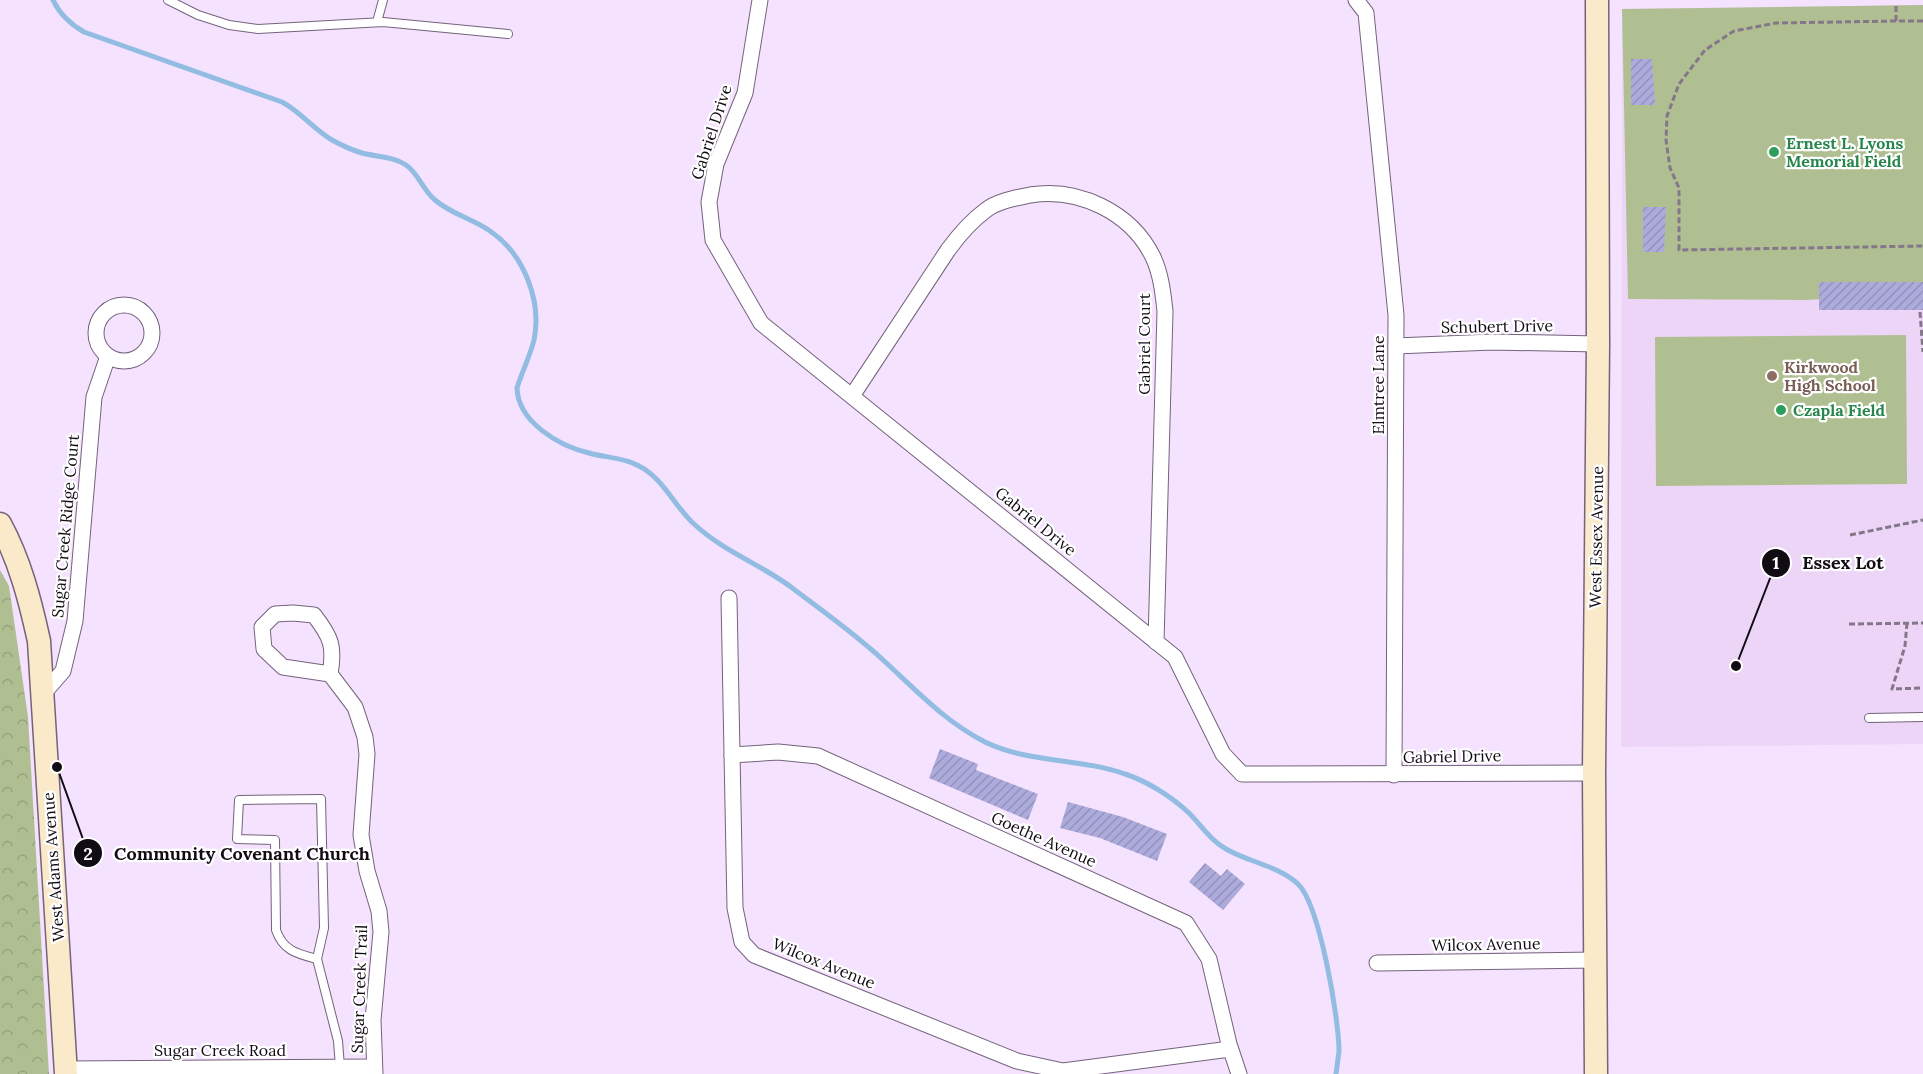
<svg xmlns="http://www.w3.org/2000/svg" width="1923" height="1074" viewBox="0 0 1923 1074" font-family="Lora,serif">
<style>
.built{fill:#ecd5f7}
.green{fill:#b0bf92}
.forest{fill:url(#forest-crowns)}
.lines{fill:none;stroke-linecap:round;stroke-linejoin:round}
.stream{stroke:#93bce2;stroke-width:5}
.building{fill:url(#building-hatch)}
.lane-casing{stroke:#74637b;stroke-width:10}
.street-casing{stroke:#74637b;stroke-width:17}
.secondary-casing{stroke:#74637b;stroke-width:25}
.path{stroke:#837789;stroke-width:3;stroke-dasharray:6 3;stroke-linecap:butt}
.lane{stroke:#fff;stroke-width:8}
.street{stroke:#fff;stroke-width:15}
.secondary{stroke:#faeac9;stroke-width:22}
.leisure-dot{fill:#2e9e5b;stroke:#fff;stroke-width:2}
.education-dot{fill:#8d6e63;stroke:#fff;stroke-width:2}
.labels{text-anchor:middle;stroke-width:4.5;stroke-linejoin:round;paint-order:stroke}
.street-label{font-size:16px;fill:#110b14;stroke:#fff}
.leisure-label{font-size:16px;font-weight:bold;fill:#27864d;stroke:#fff;text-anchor:start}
.education-label{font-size:16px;font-weight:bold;fill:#785e54;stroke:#fff;text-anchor:start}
.leader{fill:none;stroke:#110b14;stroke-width:2}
.callout-dot{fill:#110b14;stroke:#fff;stroke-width:2}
.mark-label{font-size:18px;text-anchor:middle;font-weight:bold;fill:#fff}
.callout-label{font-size:18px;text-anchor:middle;font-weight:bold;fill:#110b14;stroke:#fff;stroke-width:4.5;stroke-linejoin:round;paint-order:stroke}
</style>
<defs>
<pattern id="forest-crowns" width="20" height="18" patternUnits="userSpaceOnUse" patternTransform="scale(1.5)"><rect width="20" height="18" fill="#b0bf92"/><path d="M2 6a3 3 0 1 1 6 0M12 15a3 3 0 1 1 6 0" fill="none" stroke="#96a37d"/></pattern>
<pattern id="building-hatch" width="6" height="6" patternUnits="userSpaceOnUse" patternTransform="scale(1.5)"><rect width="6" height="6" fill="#adabdc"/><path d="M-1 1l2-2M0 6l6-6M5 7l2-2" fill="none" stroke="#9492bc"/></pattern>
</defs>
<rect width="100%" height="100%" fill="#f5e2fe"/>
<polygon class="built" points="1923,5 1923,744 1621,747 1622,9"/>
<g class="green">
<polygon points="1923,5 1923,295 1803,300 1628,299 1622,9"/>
<polygon points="1906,335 1907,484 1656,486 1655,337"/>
</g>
<polygon class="forest" points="0,570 9,586 28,717 49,1074 0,1074"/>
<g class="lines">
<path class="stream" d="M53 0C60 15 70 24 84 32L282 102C301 112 313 129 332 140 341 145 352 150 362 153 376 157 393 156 406 165 418 173 423 190 435 200 451 214 473 219 490 231 524 254 542 301 534 340 530 356 522 372 517 388 518 422 559 446 589 453 606 458 623 457 639 466 663 478 675 507 694 524 723 551 760 564 791 587 821 610 854 633 882 659 915 689 944 721 985 742 1028 763 1080 758 1125 774 1147 781 1172 797 1189 813 1201 825 1210 840 1226 849 1248 862 1279 866 1298 884 1320 905 1339 1020 1339 1051 1338 1059 1337 1067 1336 1074"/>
</g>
<g class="building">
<polygon points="1631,59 1652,59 1655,105 1631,105"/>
<polygon points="1643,207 1666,207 1664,252 1643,252"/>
<rect x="1819" y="282" width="104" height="28"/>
<polygon points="940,749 978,764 976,770 1038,794 1028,820 929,778"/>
<polygon points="1068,802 1123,817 1167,834 1157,861 1100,838 1060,828"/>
<polygon points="1205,863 1221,876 1227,869 1245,884 1223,910 1189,882"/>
</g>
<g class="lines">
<defs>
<g id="lane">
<polyline points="168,0 198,15 229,25 258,29 383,22 508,34"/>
<polyline points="377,22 383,0"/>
<polyline points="1869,718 1923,717"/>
<path d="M317 959C298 954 283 951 276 930L275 840 237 839 239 800 321 799 324 928 317 959 338 1041 340 1067"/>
</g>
<g id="street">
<polyline points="760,0 745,93 716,164 709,202 713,240 761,323 1175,657 1223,754 1242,774 1594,773"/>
<polyline points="1356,0 1366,13 1396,315 1394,775"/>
<circle cx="124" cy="333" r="28"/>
<polyline points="1396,346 1492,342 1598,344"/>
<path d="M852 396 948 250C959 235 971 221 986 210 997 201 1016 198 1030 195 1078 187 1131 212 1153 257 1161 274 1163 293 1165 311L1156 642"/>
<polyline points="729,598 735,908 742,942 754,955 1017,1061 1063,1071 1230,1049"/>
<path d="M293 613 314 615C331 637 335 646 330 674L283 667 264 649 262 627 275 614Z"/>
<polyline points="330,674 355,707 365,737 367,754 361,835 367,871 379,911 381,932 373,1020 375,1074"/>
<polyline points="43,694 63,671 75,621 94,397 108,356"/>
<polyline points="732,755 778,752 818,756 1186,923 1209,959 1229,1044 1239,1074"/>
<polyline points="1377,963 1596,960"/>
<polyline points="66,1069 374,1067"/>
</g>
<g id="secondary">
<path d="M0 524C20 561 30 600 39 641L66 1074"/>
<polyline points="1596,1074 1594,773 1598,344 1597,0"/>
</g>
</defs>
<use href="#lane" class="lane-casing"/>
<use href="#street" class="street-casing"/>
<use href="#secondary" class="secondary-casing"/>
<g class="path">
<polyline points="1896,6 1896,21 1923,21"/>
<polyline points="1896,21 1776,23 1734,31 1705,50 1679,84 1667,116 1666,140 1670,168 1679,188 1679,250 1923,246"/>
<polyline points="1920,312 1923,352"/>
<polyline points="1850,535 1923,520"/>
<polyline points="1907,623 1905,646 1892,689 1923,688"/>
<polyline points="1849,624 1923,623"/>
</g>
<use href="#lane" class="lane"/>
<use href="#street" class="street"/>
<use href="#secondary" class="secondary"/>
</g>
<g class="leisure-dot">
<circle cx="1774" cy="152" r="6"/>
<circle cx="1781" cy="410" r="6"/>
</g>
<circle class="education-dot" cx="1772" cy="376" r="6"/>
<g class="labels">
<g class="street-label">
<text transform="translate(711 132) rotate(-72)" y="6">Gabriel Drive</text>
<text transform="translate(1497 326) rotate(-1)" y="6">Schubert Drive</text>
<text transform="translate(1144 344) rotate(-90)" y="6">Gabriel Court</text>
<text transform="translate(1378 385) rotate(-90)" y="6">Elmtree Lane</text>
<text transform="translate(1036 521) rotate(39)" y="6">Gabriel Drive</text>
<text transform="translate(65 526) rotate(-85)" y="6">Sugar Creek Ridge Court</text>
<text transform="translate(1596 537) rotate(-89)" y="6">West Essex Avenue</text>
<text transform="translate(1452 756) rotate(-1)" y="6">Gabriel Drive</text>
<text transform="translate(1044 839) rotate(24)" y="6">Goethe Avenue</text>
<text transform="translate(53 867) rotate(-94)" y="6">West Adams Avenue</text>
<text transform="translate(1486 944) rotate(-1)" y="6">Wilcox Avenue</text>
<text transform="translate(824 963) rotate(22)" y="6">Wilcox Avenue</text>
<text transform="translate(359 989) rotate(-88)" y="6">Sugar Creek Trail</text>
<text x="220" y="1056">Sugar Creek Road</text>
</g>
<g class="leisure-label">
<text x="1786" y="149">Ernest L. Lyons<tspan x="1786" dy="18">Memorial Field</tspan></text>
<text x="1793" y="416">Czapla Field</text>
</g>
<g class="education-label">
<text x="1784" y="373">Kirkwood<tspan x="1784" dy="18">High School</tspan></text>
</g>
</g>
<path class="leader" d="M1736 666L1776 563M57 767L88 853"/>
<g class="callout-dot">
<circle cx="1736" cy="666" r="6"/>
<circle cx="57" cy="767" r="6"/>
<circle cx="1776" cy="563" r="15"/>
<circle cx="88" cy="853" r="15"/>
</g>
<g class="mark-label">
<text x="1776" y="569">1</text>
<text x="88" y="860">2</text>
</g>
<g class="callout-label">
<text x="1843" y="569">Essex Lot</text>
<text x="242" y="860">Community Covenant Church</text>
</g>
</svg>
